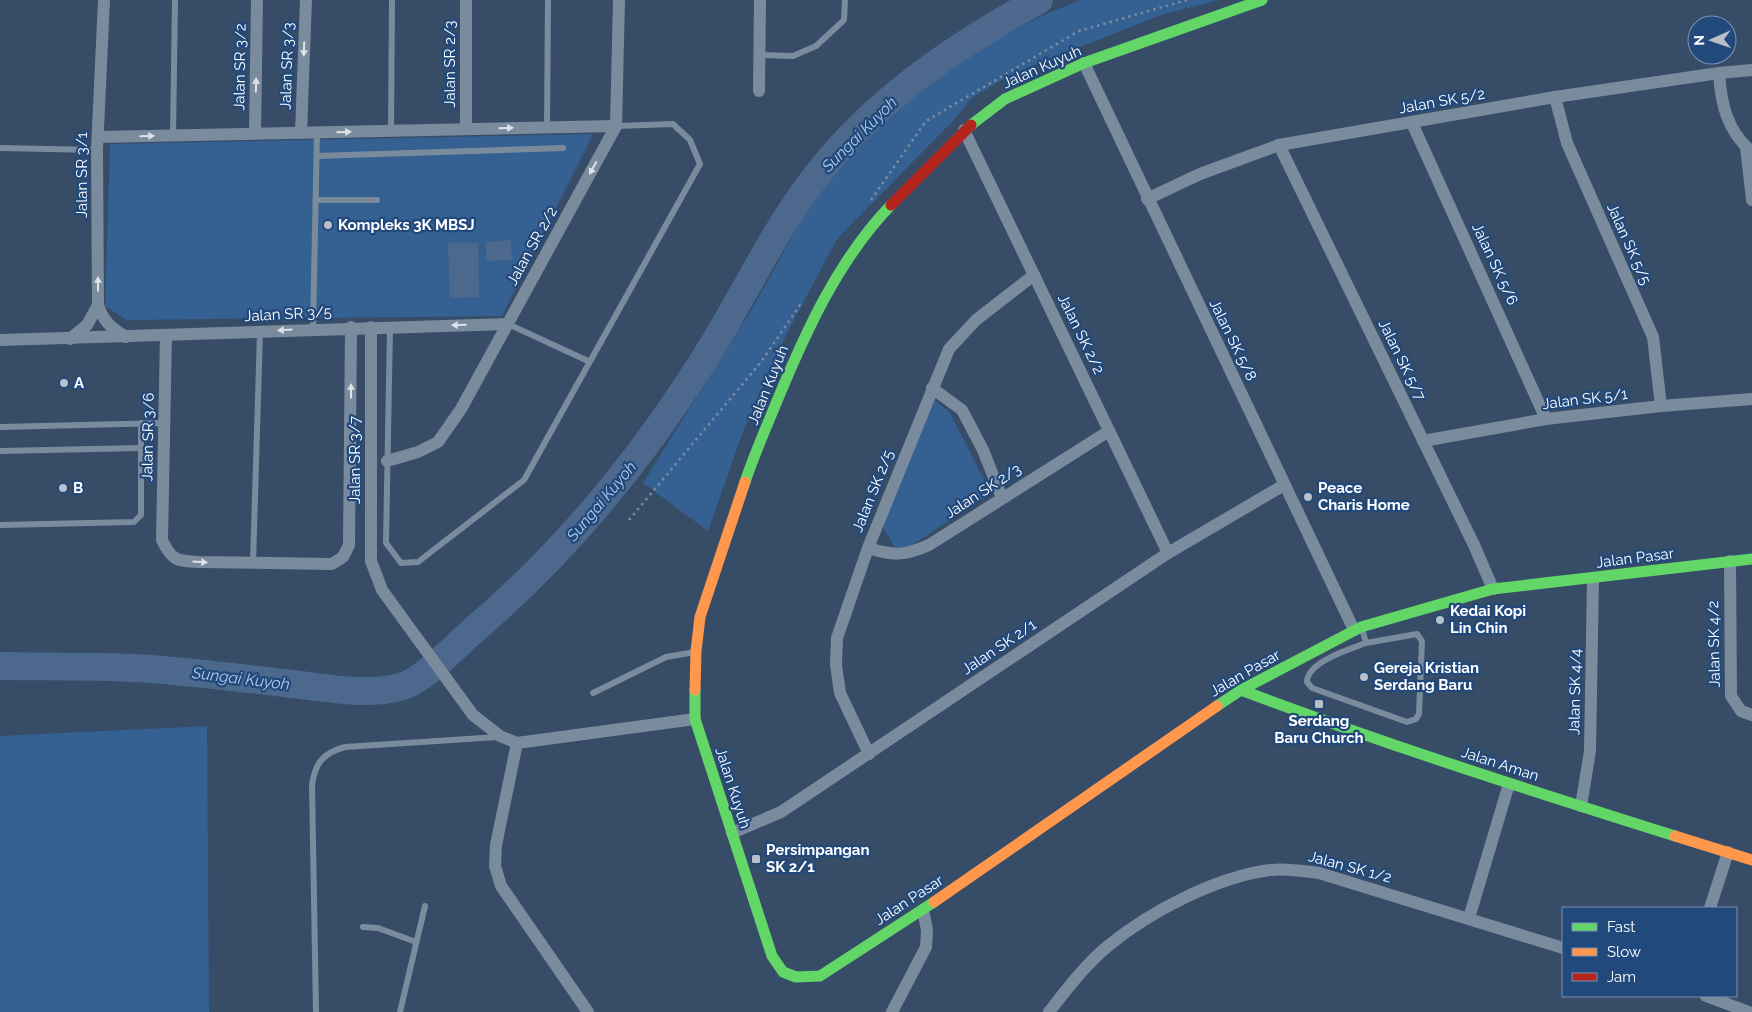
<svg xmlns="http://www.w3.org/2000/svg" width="1752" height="1012" viewBox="0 0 1752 1012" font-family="Raleway,sans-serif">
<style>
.green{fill:#356092}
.water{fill:#4c688c}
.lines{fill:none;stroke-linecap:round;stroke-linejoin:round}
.river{stroke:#4c688c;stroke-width:28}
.path{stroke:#7b8b9e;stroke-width:2.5;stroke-dasharray:2.5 4;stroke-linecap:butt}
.lane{stroke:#7b8b9e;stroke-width:6}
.street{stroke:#7b8b9e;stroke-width:12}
.fast{stroke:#63d668;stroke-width:11}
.slow{stroke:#ff974d;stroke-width:11}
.jam{stroke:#b3261e;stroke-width:11}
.oneway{fill:#dee2e7}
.poi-dot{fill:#b9c0ca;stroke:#22497b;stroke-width:2}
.labels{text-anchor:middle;stroke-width:4.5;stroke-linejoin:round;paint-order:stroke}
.street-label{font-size:15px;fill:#fff;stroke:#22497b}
.poi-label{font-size:15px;font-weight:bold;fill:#fff;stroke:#22497b;text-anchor:start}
.water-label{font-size:16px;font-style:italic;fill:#b0cced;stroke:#22497b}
</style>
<rect width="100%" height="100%" fill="#364c67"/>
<g class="green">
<polygon points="1080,0 1219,0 1161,15 1014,73 973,97 952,122 837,239 787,333 744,429 708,531 643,483 756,302 808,208 853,147 939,70 1037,18"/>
<polygon points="593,134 502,316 127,320 105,306 110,144"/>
<polygon points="935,400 950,413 991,493 909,547 895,548 882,525"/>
<polygon points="207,726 209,1012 0,1012 0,736"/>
</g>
<g class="water">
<polygon points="511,240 512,260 486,261 486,242"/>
<polygon points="448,243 478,243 479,297 450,298"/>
</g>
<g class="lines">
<path class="river" d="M0 666C61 667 123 665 183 672 220 675 256 680 292 684 326 688 366 696 400 687 425 680 455 646 475 629 565 552 640 461 703 361 746 294 777 221 829 160 887 92 962 42 1039 0"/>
<g class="path">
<polyline points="871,200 926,121 1079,31 1187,0"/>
<polyline points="629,520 761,362 802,302"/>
</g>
<g class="lane">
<polyline points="759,55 793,56 816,46 844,20 845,0"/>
<polyline points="547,127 548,0"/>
<polyline points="391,131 392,0"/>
<polyline points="173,136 175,0"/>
<polyline points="0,148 97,150"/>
<polyline points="317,156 563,148"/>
<polyline points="316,200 377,200"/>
<polyline points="508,324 588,361"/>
<polyline points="390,327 386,543 401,563 418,562 524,480 700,164 690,140 673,124 616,126"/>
<polyline points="313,329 317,132"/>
<polyline points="0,427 165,423"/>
<polyline points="0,451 140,448"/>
<polyline points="0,525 134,522 141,515 141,423"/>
<polyline points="253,563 260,332"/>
<path d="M1362 628 1366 643 1417 634 1422 641 1419 714 1416 719 1407 722 1396 718 1312 688 1307 682C1307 662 1350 649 1366 643"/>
<polyline points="593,693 666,657 695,652"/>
<polyline points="363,927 378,928 416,942"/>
<path d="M316 1012 312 785C315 763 323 753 345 747L498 737"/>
<polyline points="400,1012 425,906"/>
</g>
<g class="street">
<polyline points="1084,63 1354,630"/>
<path d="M1719 73C1721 104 1727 131 1752 152"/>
<polyline points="759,91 760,0"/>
<polyline points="1555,97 1567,143 1653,337 1661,406"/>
<polyline points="1412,123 1546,419"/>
<polyline points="466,129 466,0"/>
<polyline points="964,130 1168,553"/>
<polyline points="255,133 257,0"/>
<polyline points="301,133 306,0"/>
<polyline points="98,137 616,126"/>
<polyline points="1279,145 1474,545 1493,589"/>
<polyline points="1746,147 1752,200"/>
<polyline points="1147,199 1200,174 1279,145 1555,97 1719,73 1752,70"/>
<path d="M98 305C103 321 111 328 126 337"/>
<polyline points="371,327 371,561 382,590 473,715 500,736 517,743 695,719"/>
<path d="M166 335 162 540C172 561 177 561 199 562L332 564 343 557 349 545 351 327"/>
<polyline points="70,339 87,325 98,305 97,150 104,0"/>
<polyline points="0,340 508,324"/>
<polyline points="932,388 962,410 983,450 1002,498"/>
<polyline points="1423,441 1546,419 1661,406 1752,399"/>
<polyline points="387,461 418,452 438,442 461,409 616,126 619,0"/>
<path d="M868 548C894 556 904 556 929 545L1109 431"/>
<polyline points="1730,561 1731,696 1741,711 1752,715"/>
<polyline points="517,743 496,845 495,866 501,886 588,1012"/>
<polyline points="869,754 840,693 836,665 837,638 868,548 949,349 976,320 1034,275"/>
<polyline points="1581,806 1590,751 1593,578"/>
<polyline points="732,833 781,812 1168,553 1284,485"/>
<polyline points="1710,908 1728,852"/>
<polyline points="1469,918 1509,784"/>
<polyline points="1706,996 1749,1012"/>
<polyline points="892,1012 926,947 927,930 923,910"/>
<path d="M1049 1012C1067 989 1085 965 1108 946 1149 912 1216 877 1270 870 1286 868 1303 871 1319 873L1563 948"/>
</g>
<g class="fast">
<polyline points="971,125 1005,99 1084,63 1262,0"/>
<path d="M745 482C754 455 766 428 777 401 806 331 838 260 891 205"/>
<polyline points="695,690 695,719 772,956 783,972 796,977 820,976 934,902"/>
<path d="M1241 690C1384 744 1529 790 1675 836"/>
<polyline points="1217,706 1241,690 1361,627 1493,589 1752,559"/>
</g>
<g class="slow">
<polyline points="695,690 696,651 700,617 745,482"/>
<polyline points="1675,836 1752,860"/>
<polyline points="934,902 1217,706"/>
</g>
<polyline class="jam" points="891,205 971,125"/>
</g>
<defs><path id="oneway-solid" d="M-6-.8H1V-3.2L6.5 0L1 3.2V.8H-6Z" transform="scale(1.25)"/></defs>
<g class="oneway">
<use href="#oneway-solid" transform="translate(304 49) rotate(92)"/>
<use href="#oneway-solid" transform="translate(256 85) rotate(-89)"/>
<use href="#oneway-solid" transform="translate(506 128) rotate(-1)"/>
<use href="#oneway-solid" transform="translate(344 132) rotate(-1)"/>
<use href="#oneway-solid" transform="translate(147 136) rotate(-1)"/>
<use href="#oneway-solid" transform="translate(593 168) rotate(119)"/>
<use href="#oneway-solid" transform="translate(98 284) rotate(-90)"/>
<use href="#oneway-solid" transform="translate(459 325) rotate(179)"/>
<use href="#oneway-solid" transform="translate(285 330) rotate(177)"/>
<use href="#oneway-solid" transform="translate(351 391) rotate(-90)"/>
<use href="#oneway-solid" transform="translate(200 562) rotate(3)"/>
</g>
<g class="poi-dot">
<circle cx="328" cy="225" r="5"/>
<circle cx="64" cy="383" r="5"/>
<circle cx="63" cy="488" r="5"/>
<circle cx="1308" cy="497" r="5"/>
<circle cx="1440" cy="620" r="5"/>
<circle cx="1364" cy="677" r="5"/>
<rect x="1314" y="699" width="10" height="10" rx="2.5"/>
<rect x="751" y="854" width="10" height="10" rx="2.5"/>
</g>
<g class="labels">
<g class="street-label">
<text transform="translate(450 64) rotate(-90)" y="5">Jalan SR 2/3</text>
<text transform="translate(287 66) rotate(-88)" y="5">Jalan SR 3/3</text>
<text transform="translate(240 67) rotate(-89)" y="5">Jalan SR 3/2</text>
<text transform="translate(1042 67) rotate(-24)" y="5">Jalan Kuyuh</text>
<text transform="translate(1442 101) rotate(-10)" y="5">Jalan SK 5/2</text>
<text transform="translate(82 175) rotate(-90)" y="5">Jalan SR 3/1</text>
<text transform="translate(1629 244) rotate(66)" y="5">Jalan SK 5/5</text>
<text transform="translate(532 246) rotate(-61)" y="5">Jalan SR 2/2</text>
<text transform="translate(1495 264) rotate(65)" y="5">Jalan SK 5/6</text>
<text transform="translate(288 314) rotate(-3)" y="5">Jalan SR 3/5</text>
<text transform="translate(1081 334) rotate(64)" y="5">Jalan SK 2/2</text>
<text transform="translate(1233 340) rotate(64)" y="5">Jalan SK 5/8</text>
<text transform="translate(1402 360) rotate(64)" y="5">Jalan SK 5/7</text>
<text transform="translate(768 385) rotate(-68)" y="5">Jalan Kuyuh</text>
<text transform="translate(1585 399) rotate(-7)" y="5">Jalan SK 5/1</text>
<text transform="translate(148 437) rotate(-89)" y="5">Jalan SR 3/6</text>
<text transform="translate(355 460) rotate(-90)" y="5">Jalan SR 3/7</text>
<text transform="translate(873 491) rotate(-68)" y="5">Jalan SK 2/5</text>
<text transform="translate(983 491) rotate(-33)" y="5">Jalan SK 2/3</text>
<text transform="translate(1635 558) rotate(-7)" y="5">Jalan Pasar</text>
<text transform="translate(1714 644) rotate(-91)" y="5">Jalan SK 4/2</text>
<text transform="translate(999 647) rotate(-34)" y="5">Jalan SK 2/1</text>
<text transform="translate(1245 673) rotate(-30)" y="5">Jalan Pasar</text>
<text transform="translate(1575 692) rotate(-89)" y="5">Jalan SK 4/4</text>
<text transform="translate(1500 764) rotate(18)" y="5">Jalan Aman</text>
<text transform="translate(733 788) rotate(72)" y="5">Jalan Kuyuh</text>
<text transform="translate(1350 867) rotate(15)" y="5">Jalan SK 1/2</text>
<text transform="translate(909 900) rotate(-33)" y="5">Jalan Pasar</text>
</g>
<g class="poi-label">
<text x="338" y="230">Kompleks 3K MBSJ</text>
<text x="74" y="388">A</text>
<text x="73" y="493">B</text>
<text x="1318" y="493">Peace<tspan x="1318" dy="17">Charis Home</tspan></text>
<text x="1450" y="616">Kedai Kopi<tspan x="1450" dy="17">Lin Chin</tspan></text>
<text x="1374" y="673">Gereja Kristian<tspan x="1374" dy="17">Serdang Baru</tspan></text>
<text x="1319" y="726" text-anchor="middle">Serdang<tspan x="1319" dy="17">Baru Church</tspan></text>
<text x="766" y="855">Persimpangan<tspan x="766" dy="17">SK 2/1</tspan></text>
</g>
<g class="water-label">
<text transform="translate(859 134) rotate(-45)" y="6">Sungai Kuyoh</text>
<text transform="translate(601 501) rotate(-50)" y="6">Sungai Kuyoh</text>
<text transform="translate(241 678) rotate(7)" y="6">Sungai Kuyoh</text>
</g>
</g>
<rect x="1562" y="907" width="175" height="90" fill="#22497b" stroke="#7a92b0"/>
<rect x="1572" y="923" width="25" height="8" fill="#63d668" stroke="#7a92b0"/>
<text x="1607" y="932" font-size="15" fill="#ffffff">Fast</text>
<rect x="1572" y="948" width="25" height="8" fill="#ff974d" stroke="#7a92b0"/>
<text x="1607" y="957" font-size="15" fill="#ffffff">Slow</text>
<rect x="1572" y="973" width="25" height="8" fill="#b3261e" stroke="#7a92b0"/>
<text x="1607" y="982" font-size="15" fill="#ffffff">Jam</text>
<g transform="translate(1712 40) rotate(268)"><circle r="24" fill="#22497b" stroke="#7a92b0"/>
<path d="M0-4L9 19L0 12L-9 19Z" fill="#b9c0ca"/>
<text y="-8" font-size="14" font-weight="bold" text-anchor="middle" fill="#ffffff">N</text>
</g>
</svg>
